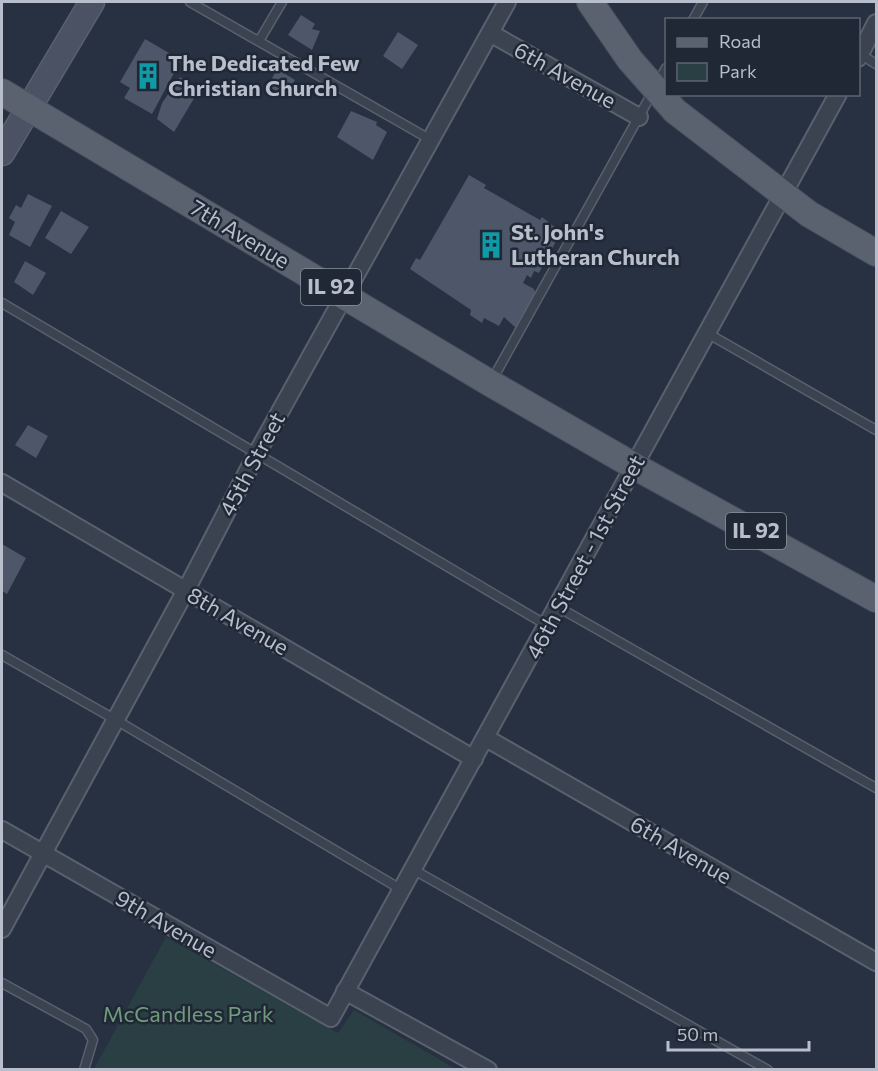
<svg xmlns="http://www.w3.org/2000/svg" width="878" height="1071" viewBox="0 0 878 1071" font-family="Commissioner,sans-serif">
<style>
.green{fill:#2a3f43}
.building{fill:#4e5769}
.lines{fill:none;stroke-linecap:round;stroke-linejoin:round}
.lane-casing{stroke:#59616e;stroke-width:11}
.street-casing{stroke:#59616e;stroke-width:20}
.secondary-casing{stroke:#59616e;stroke-width:27}
.primary-casing{stroke:#454c5a;stroke-width:28}
.lane{stroke:#3b4350;stroke-width:8}
.street{stroke:#3b4350;stroke-width:16}
.secondary{stroke:#4a5263;stroke-width:24}
.primary{stroke:#5a6270;stroke-width:26}
.labels{text-anchor:middle;stroke-width:5;stroke-linejoin:round;paint-order:stroke}
.shield{fill:#202836;stroke:#8a919e;stroke-width:1.5}
.shield-label{font-size:21px;font-weight:bold;fill:#b8becb}
.poi-label{font-size:22px;font-weight:bold;fill:#b8becb;stroke:#202836;text-anchor:start}
.street-label{font-size:22px;fill:#b8becb;stroke:#202836}
.park-label{font-size:22px;fill:#709b7c;stroke:#202836}
</style>
<rect width="100%" height="100%" fill="#273141"/>
<polygon class="green" points="166,937 338,1033 354,1010 456,1069 94,1069"/>
<g class="building">
<polygon points="301,15 315,24 312,29 320,31 312,50 288,35"/>
<polygon points="398,32 418,45 402,69 383,56"/>
<polygon points="145,39 181,60 152,114 124,98 130,88 120,82"/>
<polygon points="277,69 295,80 286,97 268,86"/>
<polygon points="180,77 199,90 174,132 157,119 162,103"/>
<polygon points="351,111 377,122 376,125 387,132 373,160 337,137"/>
<polygon points="469,175 486,185 484,188 540,220 542,217 561,232 539,273 534,271 531,278 527,275 523,283 534,289 536,295 517,329 504,317 499,326 484,318 482,323 470,315 471,310 410,269 416,258 420,260"/>
<polygon points="28,194 52,206 30,247 9,235 15,222 9,218 16,205 21,208"/>
<polygon points="61,211 89,227 71,254 45,238"/>
<polygon points="25,261 46,273 33,295 14,282"/>
<polygon points="28,425 48,436 36,458 15,445"/>
<polygon points="2,544 26,558 7,594 2,591"/>
</g>
<g class="lines">
<defs>
<g id="lane">
<polyline points="190,2 431,140"/>
<polyline points="693,20 703,2"/>
<polyline points="259,41 282,2"/>
<polyline points="860,54 876,64"/>
<polyline points="2,303 548,626"/>
<polyline points="707,333 876,430"/>
<polyline points="491,382 666,68"/>
<polyline points="558,607 876,788"/>
<polyline points="2,655 116,720 402,890"/>
<polyline points="414,870 768,1070"/>
<polyline points="2,983 86,1029 93,1040 84,1070"/>
</g>
<g id="street">
<polyline points="490,33 639,117"/>
<polyline points="858,58 876,23"/>
<polyline points="2,483 474,759"/>
<polyline points="486,738 876,962"/>
<polyline points="2,830 331,1018 838,94"/>
<polyline points="2,929 186,590 256,455 507,2"/>
<polyline points="345,991 488,1070"/>
</g>
<polyline id="secondary" points="2,153 92,2"/>
<g id="primary">
<polyline points="590,2 630,60 675,111 809,214 876,253"/>
<polyline points="2,92 490,383 634,466 876,599"/>
</g>
</defs>
<use href="#lane" class="lane-casing"/>
<use href="#street" class="street-casing"/>
<use href="#secondary" class="secondary-casing"/>
<use href="#primary" class="primary-casing"/>
<use href="#lane" class="lane"/>
<use href="#street" class="street"/>
<use href="#secondary" class="secondary"/>
<use href="#primary" class="primary"/>
</g>
<defs>
<symbol id="building-bare" viewBox="-9 -9 18 18"><path d="M-4-6H4V6H1V3H-1V6H-4ZM-2.5-4.3h1.7v1.8h-1.7ZM.8-4.3h1.7v1.8H.8ZM-2.5-1h1.7V.8h-1.7ZM.8-1h1.7V.8H.8Z" fill="#0f9aa8" stroke="#202836" stroke-width="2.5" paint-order="stroke"/></symbol>
</defs>
<g fill-rule="evenodd">
<use href="#building-bare" x="129" y="57" width="38" height="38"/>
<use href="#building-bare" x="472" y="226" width="38" height="38"/>
</g>
<g class="labels">
<g class="shield">
<rect x="301" y="269" width="60" height="36" rx="4.5"/>
<rect x="726" y="513" width="60" height="36" rx="4.5"/>
</g>
<g class="shield-label">
<text x="331" y="294">IL 92</text>
<text x="756" y="538">IL 92</text>
</g>
<g class="poi-label">
<text x="168" y="71">The Dedicated Few<tspan x="168" dy="25">Christian Church</tspan></text>
<text x="511" y="240">St. John's<tspan x="511" dy="25">Lutheran Church</tspan></text>
</g>
<g class="street-label">
<text transform="translate(565 75) rotate(29)" y="8">6th Avenue</text>
<text transform="translate(240 234) rotate(31)" y="8">7th Avenue</text>
<text transform="translate(252 464) rotate(-62)" y="8">45th Street</text>
<text transform="translate(585 557) rotate(-62)" y="8">46th Street - 1st Street</text>
<text transform="translate(238 621) rotate(30)" y="8">8th Avenue</text>
<text transform="translate(681 850) rotate(30)" y="8">6th Avenue</text>
<text transform="translate(166 924) rotate(30)" y="8">9th Avenue</text>
</g>
<g class="park-label">
<text x="188" y="1022">McCandless Park</text>
</g>
</g>
<rect width="878" height="1071" fill="none" stroke="#b8becb" stroke-width="6"/>
<rect x="665" y="18" width="195" height="78" fill="#202836" stroke="#5d6472" stroke-width="1.5"/>
<rect x="677" y="38" width="30" height="9" fill="#5a6270" stroke="#5d6472" stroke-width="1.5"/>
<text x="719" y="48" font-size="18" fill="#b8becb">Road</text>
<rect x="677" y="63" width="30" height="18" fill="#2a3f43" stroke="#5d6472" stroke-width="1.5"/>
<text x="719" y="78" font-size="18" fill="#b8becb">Park</text>
<path d="M668 1041v9h141v-9" fill="none" stroke="#b8becb" stroke-width="3"/>
<text x="677" y="1041" font-size="18" fill="#b8becb" stroke="#202836" stroke-width="4.5" paint-order="stroke">50 m</text>
</svg>
